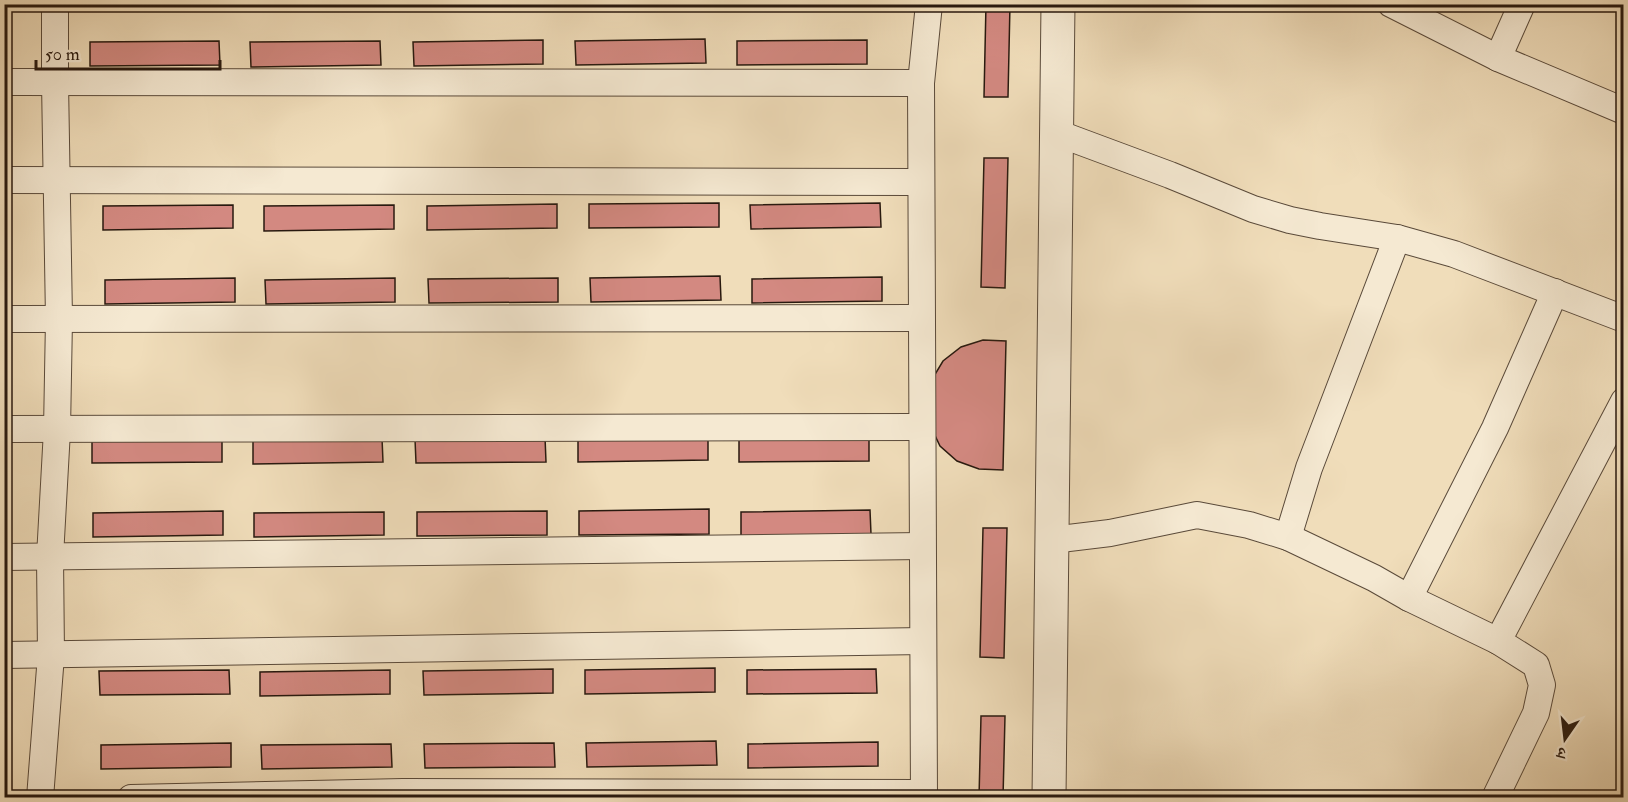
<svg xmlns="http://www.w3.org/2000/svg" width="1628" height="802" viewBox="0 0 1628 802" font-family="'IM FELL Double Pica','Noto Serif Devanagari',serif">
<style>
.building{fill:#d38981;stroke:#28190f;stroke-width:1.5}
.lines{fill:none;stroke-linecap:round;stroke-linejoin:round}
.minor-casing{stroke:#5a4a3a;stroke-width:28}
.tertiary-casing{stroke:#5a4a3a;stroke-width:35}
.minor{stroke:#f5e9d2;stroke-width:26}
.tertiary{stroke:#f5e9d2;stroke-width:33}
</style>
<rect width="100%" height="100%" fill="#f0ddba"/>
<filter id="stains"><feTurbulence type="fractalNoise" baseFrequency=".00333" numOctaves="4"/><feColorMatrix values="0 0 0 0 .2 0 0 0 0 .09 0 0 0 0 .02 0 0 0 .5 -.17"/></filter>
<radialGradient id="worn" r=".72"><stop offset=".6" stop-color="#630" stop-opacity="0"/><stop offset="1" stop-color="#630" stop-opacity=".3"/></radialGradient>
<g class="building">
<polygon points="986,4 1010,4 1008,97 984,97"/>
<polygon points="705,39 706,63 576,65 575,41"/>
<polygon points="543,40 543,64 414,66 413,42"/>
<polygon points="867,40 867,64 737,65 737,41"/>
<polygon points="219,41 220,65 90,66 90,42"/>
<polygon points="380,41 381,65 251,67 250,42"/>
<polygon points="984,158 1008,158 1005,288 981,287"/>
<polygon points="719,203 719,227 589,228 589,204"/>
<polygon points="880,203 881,227 751,229 750,205"/>
<polygon points="557,204 557,228 427,230 427,206"/>
<polygon points="233,205 233,228 103,230 103,206"/>
<polygon points="394,205 394,229 264,231 264,206"/>
<polygon points="720,276 721,300 591,302 590,278"/>
<polygon points="882,277 882,301 752,303 752,279"/>
<polygon points="235,278 235,302 105,304 105,280"/>
<polygon points="395,278 395,302 266,304 265,280"/>
<polygon points="558,278 558,302 429,303 428,279"/>
<polygon points="983,340 1006,341 1003,470 979,469 957,461 940,446 930,425 931,381 943,361 961,347"/>
<polygon points="708,436 708,460 578,462 578,438"/>
<polygon points="545,437 546,462 416,463 415,439"/>
<polygon points="869,437 869,461 739,462 739,438"/>
<polygon points="222,438 222,462 92,463 92,439"/>
<polygon points="382,438 383,462 253,464 253,440"/>
<polygon points="709,509 709,534 579,535 579,511"/>
<polygon points="870,510 871,534 741,536 741,512"/>
<polygon points="223,511 223,535 93,537 93,513"/>
<polygon points="547,511 547,535 417,536 417,512"/>
<polygon points="384,512 384,535 254,537 254,513"/>
<polygon points="983,528 1007,528 1004,658 980,657"/>
<polygon points="715,668 715,692 585,694 585,670"/>
<polygon points="553,669 553,693 424,695 423,671"/>
<polygon points="876,669 877,693 747,694 747,670"/>
<polygon points="229,670 230,694 100,695 99,671"/>
<polygon points="390,670 390,694 260,696 260,672"/>
<polygon points="981,716 1005,716 1003,798 979,798"/>
<polygon points="716,741 717,765 587,767 586,743"/>
<polygon points="878,742 878,766 748,768 748,744"/>
<polygon points="231,743 231,767 101,769 101,745"/>
<polygon points="554,743 555,767 425,768 424,744"/>
<polygon points="391,744 392,767 262,769 261,745"/>
</g>
<g class="lines">
<defs>
<g id="minor">
<polyline points="1391,4 1498,58 1624,111"/>
<polyline points="1498,58 1522,4"/>
<polyline points="4,82 921,83"/>
<polyline points="1057,133 1170,175 1253,209 1290,220 1320,226 1397,238 1454,254 1624,319"/>
<polyline points="4,180 921,182"/>
<polyline points="4,319 921,318"/>
<polyline points="4,429 922,427"/>
<polyline points="1288,537 1309,468 1397,238"/>
<polyline points="1052,540 1110,533 1197,515 1249,525 1288,537 1374,578 1409,598 1498,641 1536,665 1542,685 1536,713 1495,798"/>
<polyline points="4,557 922,546"/>
<polyline points="1409,598 1495,428 1555,292"/>
<polyline points="1498,641 1624,401"/>
<polyline points="4,655 923,641"/>
<polyline points="40,798 51,655 50,557 57,430 59,319 55,82 55,4"/>
<polyline points="131,798 403,792 924,793"/>
<polyline points="924,798 921,83 929,4"/>
</g>
<polyline id="tertiary" points="1049,798 1058,4"/>
</defs>
<use href="#minor" class="minor-casing"/>
<use href="#tertiary" class="tertiary-casing"/>
<use href="#minor" class="minor"/>
<use href="#tertiary" class="tertiary"/>
</g>
<rect width="1628" height="802" fill="none" stroke="#f0ddba" stroke-width="24"/>
<rect x="6" y="6" width="1616" height="790" fill="none" stroke="#28190f" stroke-width="3"/>
<rect x="12" y="12" width="1604" height="778" fill="none" stroke="#28190f" stroke-width="1.5"/>
<g transform="translate(1565 739) rotate(194)" stroke="#f5e9d2" stroke-width="4.5" paint-order="stroke">
<path d="M0-4.5L10 22L0 15L-10 22Z" fill="#28190f"/>
<text y="-9" font-size="16" font-weight="bold" text-anchor="middle" fill="#28190f">उ</text>
</g>
<path d="M36 60v9h184v-9" fill="none" stroke="#28190f" stroke-width="3"/>
<text x="45" y="60" font-size="18" fill="#28190f" stroke="#f5e9d2" stroke-width="4.5" paint-order="stroke">50 m</text>
<rect width="100%" height="100%" filter="url(#stains)"/>
<rect width="100%" height="100%" fill="url(#worn)"/>
</svg>
